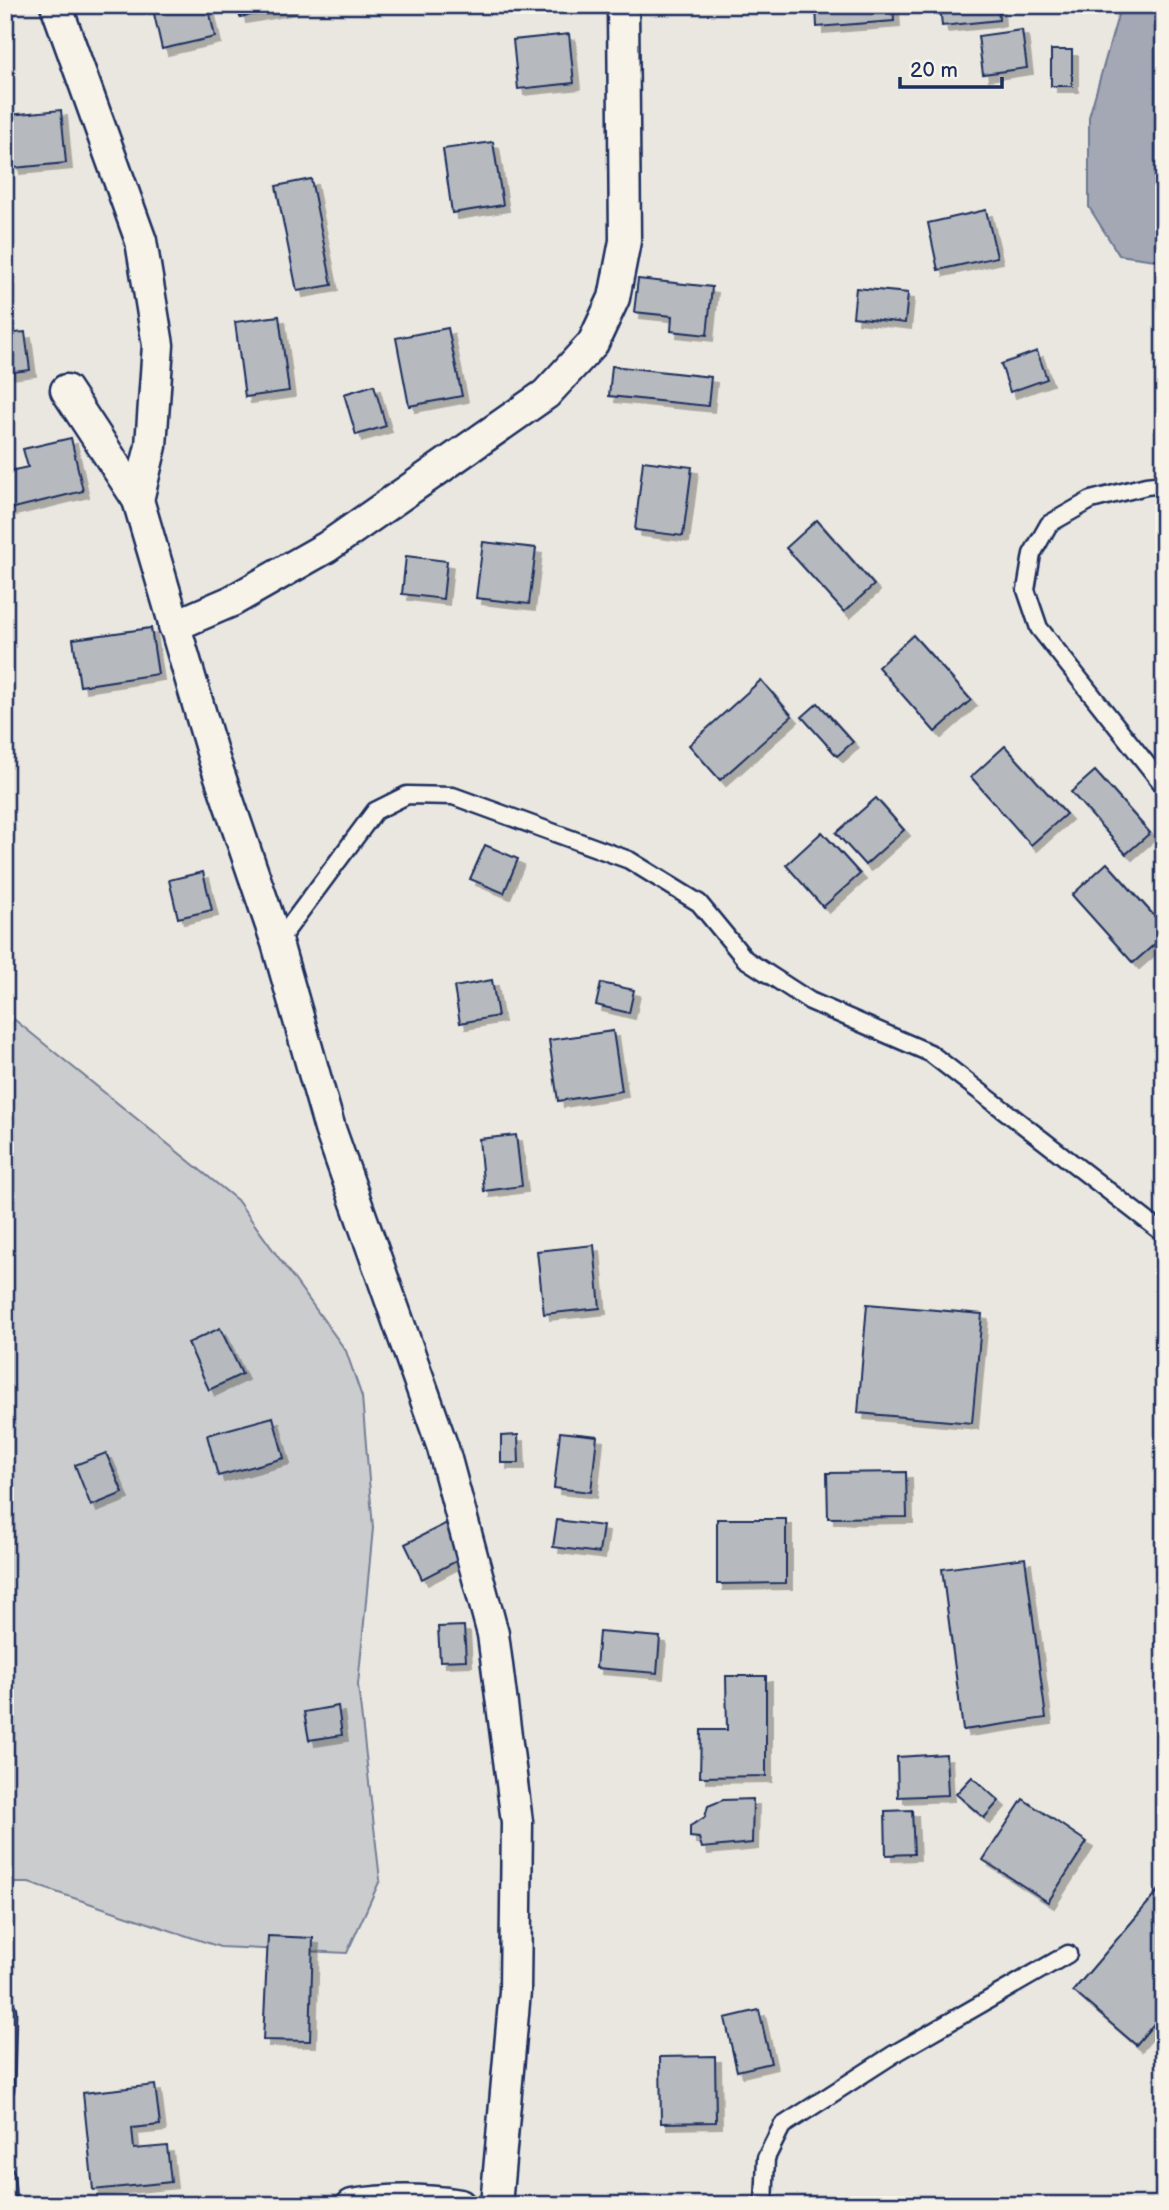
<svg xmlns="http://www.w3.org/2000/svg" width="1169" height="2210" viewBox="0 0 1169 2210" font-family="'Balsamiq Sans',sans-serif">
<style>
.green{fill:#cbcccd;stroke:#737e96;stroke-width:2}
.water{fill:#a3a8b4;stroke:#6d7892;stroke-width:2}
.building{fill:#b6babf;stroke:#1b2f5e;stroke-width:2;filter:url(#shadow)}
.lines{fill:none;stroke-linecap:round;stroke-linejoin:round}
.lane-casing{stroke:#1b2f5e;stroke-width:21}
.street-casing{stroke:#1b2f5e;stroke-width:35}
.lane{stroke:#f7f3e8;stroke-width:16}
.street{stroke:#f7f3e8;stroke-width:30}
</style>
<defs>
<filter id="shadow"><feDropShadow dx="6" dy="6" stdDeviation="0" flood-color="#0004"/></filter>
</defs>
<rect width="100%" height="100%" fill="#eae7e0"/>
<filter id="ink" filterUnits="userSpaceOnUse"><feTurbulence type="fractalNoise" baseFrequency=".0143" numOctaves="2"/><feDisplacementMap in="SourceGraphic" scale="14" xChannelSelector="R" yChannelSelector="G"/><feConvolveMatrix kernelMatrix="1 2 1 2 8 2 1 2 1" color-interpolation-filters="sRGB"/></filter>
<g filter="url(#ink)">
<polygon class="green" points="5,1012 237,1200 346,1351 362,1397 373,1528 358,1685 380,1880 347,1953 220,1947 29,1883 5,1883"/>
<polygon class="water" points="1121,5 1164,5 1164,255 1155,260 1119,255 1089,207 1089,117"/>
<g class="building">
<polygon points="152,5 208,5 215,37 162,49"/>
<polygon points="238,5 290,5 291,8 240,17"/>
<polygon points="816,5 893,5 894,21 817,27"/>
<polygon points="940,5 998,5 999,20 942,26"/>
<polygon points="1022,30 1027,68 983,74 978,36"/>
<polygon points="569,34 574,83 518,89 513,40"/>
<rect x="1051" y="50" width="21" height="36"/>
<polygon points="61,110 66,163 14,168 9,115"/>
<polygon points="493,142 503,205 452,213 443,149"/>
<polygon points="311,179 332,285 297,291 276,186"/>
<polygon points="986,210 997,257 938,270 928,223"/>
<polygon points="638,279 712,287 707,335 671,331 672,316 634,312"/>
<polygon points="856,288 908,293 905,323 853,317"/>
<polygon points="279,316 289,391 245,397 235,322"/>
<polygon points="448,328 462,396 409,406 396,338"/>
<polygon points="25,332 30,370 5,373 5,334"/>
<polygon points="1037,351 1047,379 1010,392 1001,364"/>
<polygon points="612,366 711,377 708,406 609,396"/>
<polygon points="374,385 386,426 356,435 344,394"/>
<polygon points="71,438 83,491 10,509 5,490 5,472 28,467 23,449"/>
<polygon points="643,461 692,467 683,536 635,530"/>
<polygon points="817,520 874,585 844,612 786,548"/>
<polygon points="483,542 536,548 529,604 476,598"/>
<polygon points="406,556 447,561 443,599 402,594"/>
<polygon points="151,628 158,674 80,686 73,639"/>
<polygon points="913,635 971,700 935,732 878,667"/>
<polygon points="761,680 792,716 720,780 689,745"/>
<polygon points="818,703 853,742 837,756 802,717"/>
<polygon points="1005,746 1066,814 1031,845 971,777"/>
<polygon points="1095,771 1150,833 1126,854 1071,792"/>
<polygon points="876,798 904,830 865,865 836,833"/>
<polygon points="822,832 860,874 823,907 786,865"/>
<polygon points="485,845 518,859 504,893 470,879"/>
<polygon points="1107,863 1164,927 1164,936 1133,963 1072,895"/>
<polygon points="203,872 212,910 178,918 169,880"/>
<polygon points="492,980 498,1016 460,1023 454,987"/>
<polygon points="601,983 634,990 629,1013 596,1005"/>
<polygon points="613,1031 622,1091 558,1101 549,1040"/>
<polygon points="516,1135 522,1186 484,1191 479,1139"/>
<polygon points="594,1245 600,1308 544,1314 537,1251"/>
<polygon points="867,1304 982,1314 972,1423 858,1413"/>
<polygon points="220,1328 242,1374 209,1390 188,1343"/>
<polygon points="273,1417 284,1458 218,1476 207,1435"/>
<polygon points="560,1432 597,1436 591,1492 554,1488"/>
<polygon points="518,1435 519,1463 501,1463 501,1436"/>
<polygon points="106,1453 123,1493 91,1506 75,1465"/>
<polygon points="906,1472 907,1517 828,1518 827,1473"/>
<polygon points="717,1519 786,1519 786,1583 717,1584"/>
<polygon points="557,1520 603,1526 599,1553 553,1547"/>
<polygon points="451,1521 468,1555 422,1579 405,1544"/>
<polygon points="1025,1558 1046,1718 963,1730 942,1569"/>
<polygon points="464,1626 466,1660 440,1661 438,1627"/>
<polygon points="599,1632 660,1637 657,1673 596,1668"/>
<polygon points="726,1676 766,1676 766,1776 700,1777 701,1730 727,1730"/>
<polygon points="338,1706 342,1735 309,1740 304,1712"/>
<polygon points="946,1754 948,1795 898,1797 897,1757"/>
<polygon points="972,1777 999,1801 984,1818 956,1794"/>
<polygon points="753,1799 752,1843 702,1848 699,1838 690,1837 690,1826 705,1817 708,1806 723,1800"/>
<polygon points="1023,1799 1087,1842 1048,1902 983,1860"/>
<polygon points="912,1810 914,1854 886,1855 885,1811"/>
<polygon points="1164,1884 1164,2012 1136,2045 1073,1991"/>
<polygon points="268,1936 313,1938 310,2041 263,2040"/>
<polygon points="759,2010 771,2063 737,2071 725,2018"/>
<polygon points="715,2056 716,2122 661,2123 660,2057"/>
<polygon points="155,2085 160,2125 132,2128 134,2149 167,2146 171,2182 93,2190 83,2093"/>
</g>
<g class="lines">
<defs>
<g id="lane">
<polyline points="1164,484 1146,486 1091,500 1049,524 1032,554 1026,590 1039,628 1164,786"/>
<polyline points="277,943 375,811 407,795 453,796 629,860 699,903 745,959 810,1001 930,1053 1163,1233"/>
<polyline points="5,2089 7,2010"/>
<polyline points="5,2175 7,2205"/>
<polyline points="764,2205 766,2158 782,2126 894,2054 1068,1954"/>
</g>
<g id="street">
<polyline points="56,5 141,241 158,345 151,446 138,500"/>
<polyline points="66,390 138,500 214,759 277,943 330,1129 443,1448 493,1634 517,1822 515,1991 496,2205"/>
<polyline points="174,626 232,601 327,547 546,394 593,343 614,298 625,241 623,5"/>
<path d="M352 2205C388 2199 423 2199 460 2205"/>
</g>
</defs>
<use href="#lane" class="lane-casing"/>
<use href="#street" class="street-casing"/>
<use href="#lane" class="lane"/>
<use href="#street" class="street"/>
</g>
</g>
<rect width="1169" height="2210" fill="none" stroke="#f7f3e8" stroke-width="28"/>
<rect x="14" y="14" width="1141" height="2182" fill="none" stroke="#1b2f5e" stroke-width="2.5" filter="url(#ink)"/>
<path d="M900 77v10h102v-10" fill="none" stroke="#1b2f5e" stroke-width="3.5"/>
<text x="910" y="77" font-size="21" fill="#1b2f5e" stroke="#f7f3e8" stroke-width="5" paint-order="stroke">20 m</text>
</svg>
